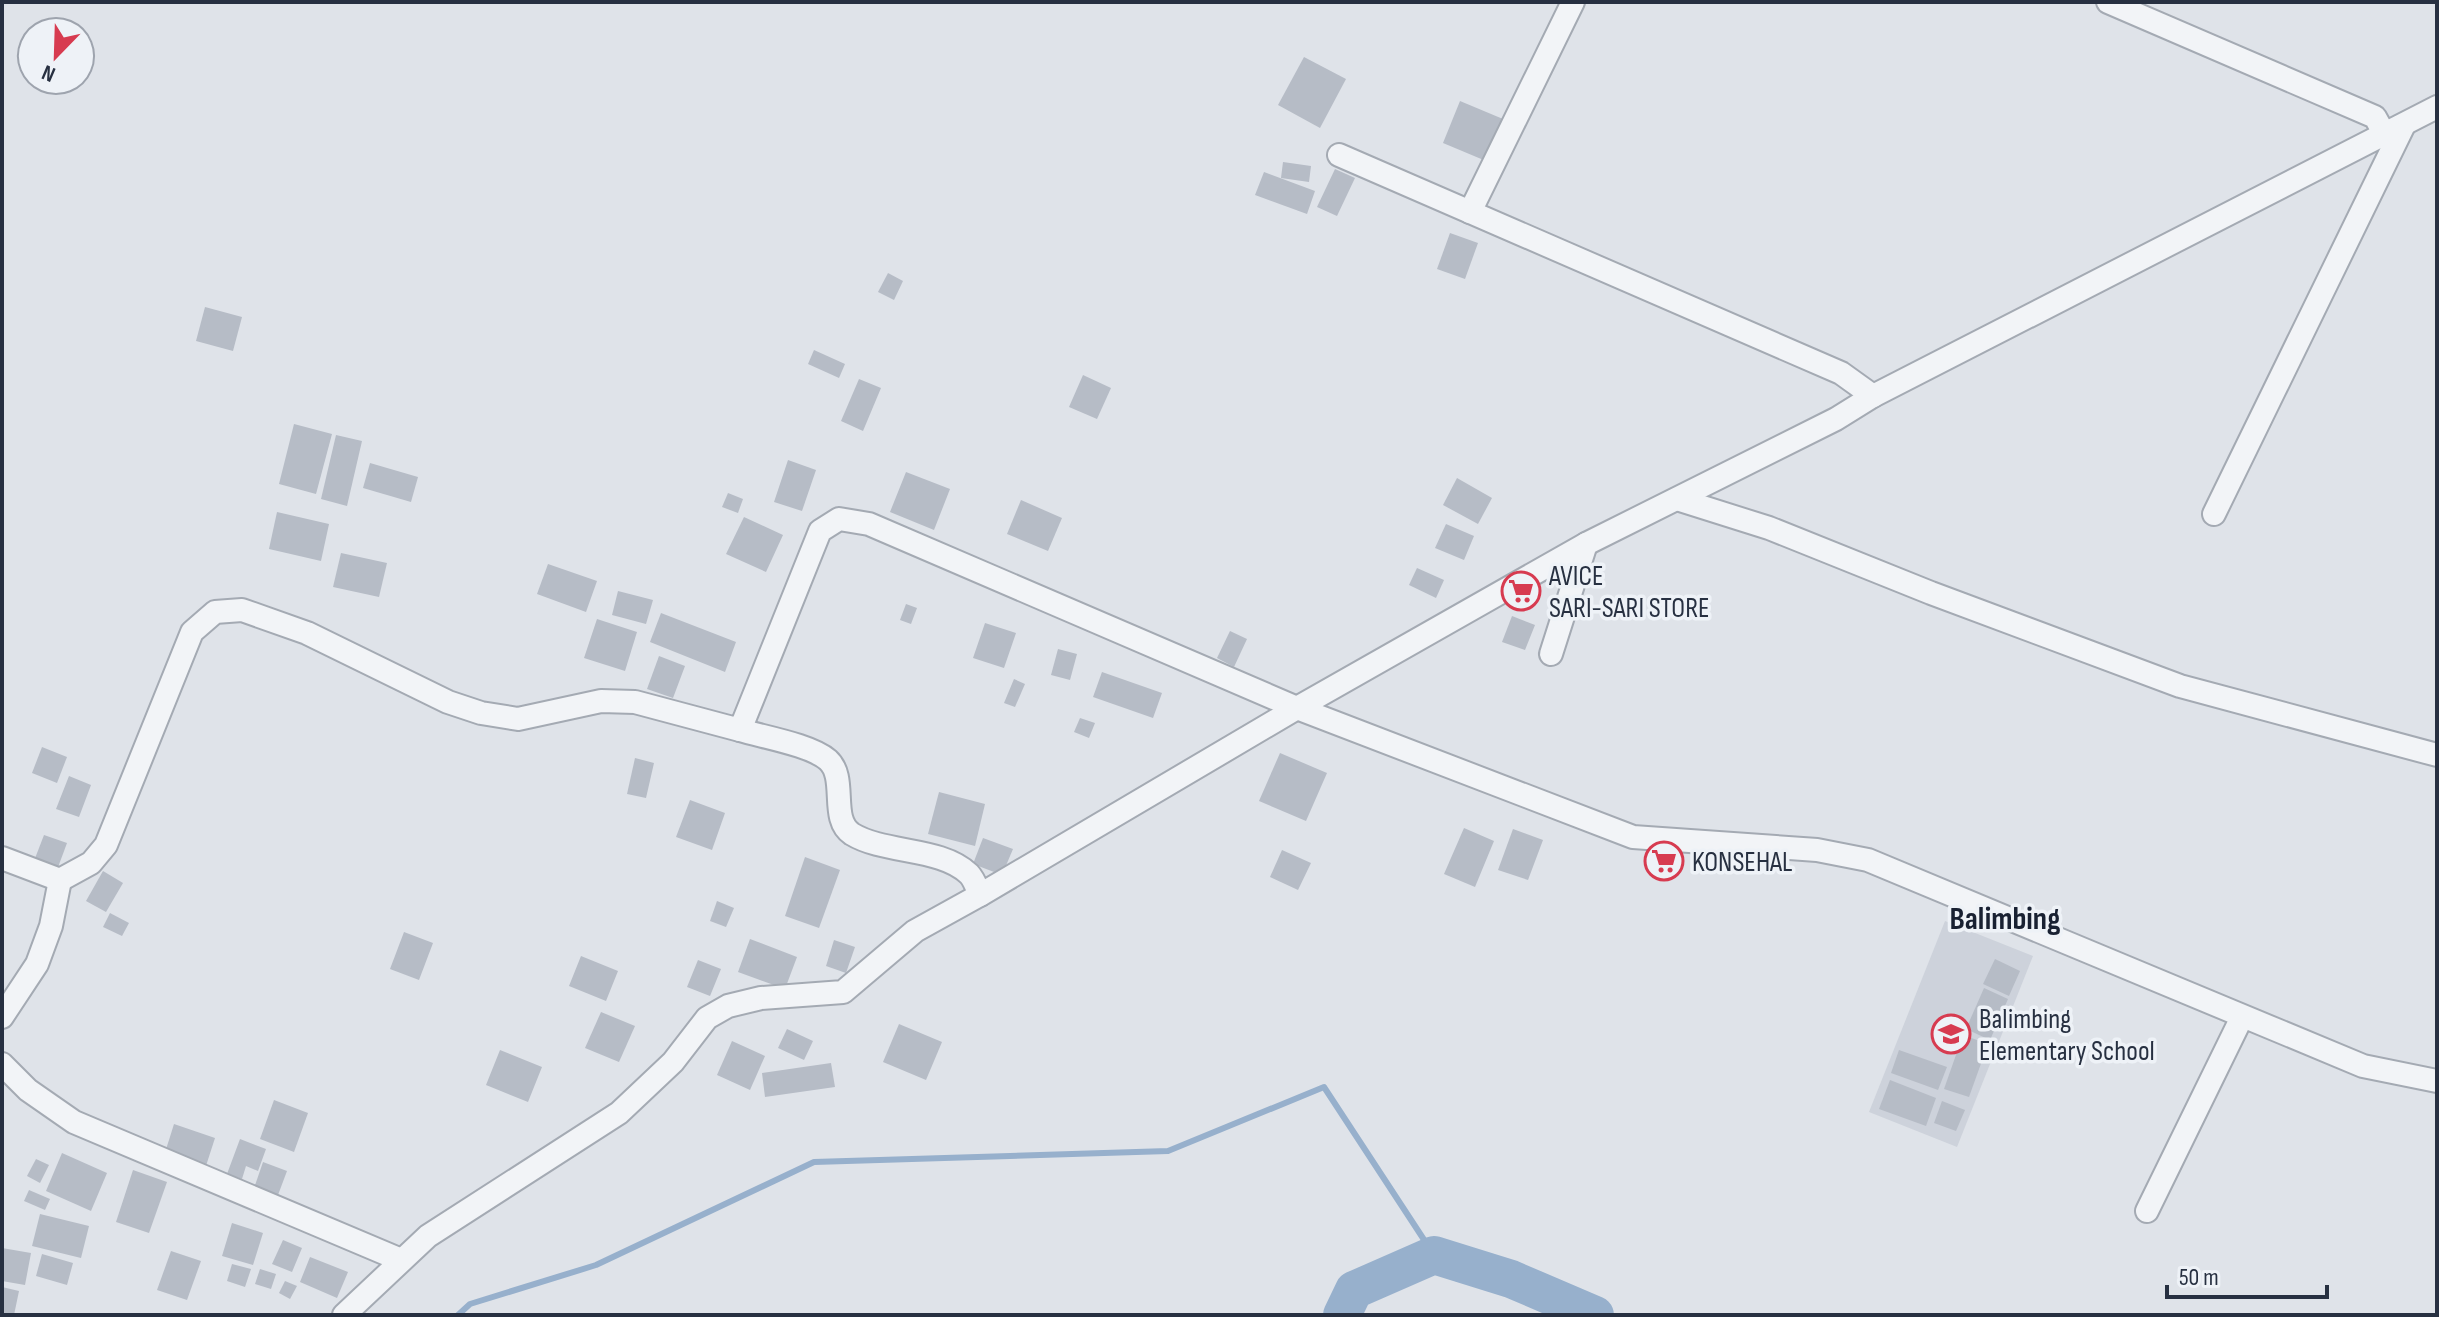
<svg xmlns="http://www.w3.org/2000/svg" width="2439" height="1317" viewBox="0 0 2439 1317" font-family="'Sofia Sans Condensed',sans-serif">
<style>
.built{fill:#cdd2db}
.lines{fill:none;stroke-linecap:round;stroke-linejoin:round}
.stream{stroke:#97b0cc;stroke-width:6}
.river{stroke:#97b0cc;stroke-width:38}
.building{fill:#b6bcc6}
.minor-casing{stroke:#a4aab3;stroke-width:26}
.minor{stroke:#f2f4f7;stroke-width:22}
.labels{text-anchor:middle;stroke-width:7;stroke-linejoin:round;paint-order:stroke}
.poi-label{font-size:28px;fill:#273041;stroke:#eef2f7;text-anchor:start}
.quarter-label{font-size:32px;font-weight:bold;fill:#192132;stroke:#eef2f7}
</style>
<rect width="100%" height="100%" fill="#dfe3e9"/>
<polygon class="built" points="1945,921 2033,956 1957,1147 1869,1112"/>
<g class="lines">
<polyline class="stream" points="458,1315 470,1304 596,1265 814,1162 1168,1151 1324,1087 1434,1255"/>
<polyline class="river" points="1342,1315 1354,1290 1434,1255 1511,1279 1595,1315"/>
</g>
<g class="building">
<polygon points="1304,57 1346,79 1320,128 1278,105"/>
<polygon points="1460,101 1503,119 1486,161 1443,143"/>
<polygon points="1283,162 1311,166 1309,182 1281,178"/>
<polygon points="1335,169 1355,178 1337,216 1317,207"/>
<polygon points="1264,172 1315,191 1307,214 1255,195"/>
<polygon points="1450,233 1478,243 1465,279 1437,269"/>
<polygon points="888,273 903,281 894,300 878,292"/>
<polygon points="205,307 242,317 233,351 196,341"/>
<polygon points="814,350 845,364 839,378 808,364"/>
<polygon points="1083,375 1111,388 1097,419 1069,407"/>
<polygon points="859,379 881,388 863,431 841,421"/>
<polygon points="294,424 332,434 316,494 279,484"/>
<polygon points="336,435 362,441 347,506 321,499"/>
<polygon points="788,460 816,470 802,511 774,502"/>
<polygon points="370,463 418,477 411,502 363,488"/>
<polygon points="906,472 950,489 934,530 890,512"/>
<polygon points="1457,478 1492,498 1478,524 1443,505"/>
<polygon points="728,493 743,499 738,513 722,507"/>
<polygon points="1021,500 1062,518 1048,551 1007,534"/>
<polygon points="277,512 329,524 321,561 269,549"/>
<polygon points="744,517 783,535 766,572 726,554"/>
<polygon points="1446,524 1474,536 1464,560 1435,548"/>
<polygon points="341,553 387,563 379,597 333,587"/>
<polygon points="548,564 597,581 586,612 537,594"/>
<polygon points="1417,568 1444,580 1436,598 1409,585"/>
<polygon points="618,591 653,600 646,624 612,615"/>
<polygon points="906,604 917,608 911,624 900,620"/>
<polygon points="661,613 736,642 725,672 650,642"/>
<polygon points="1512,616 1535,625 1525,650 1502,642"/>
<polygon points="597,619 637,632 625,671 584,658"/>
<polygon points="985,623 1016,633 1004,668 973,658"/>
<polygon points="1230,631 1247,639 1234,667 1217,658"/>
<polygon points="1058,649 1077,654 1070,680 1051,675"/>
<polygon points="659,656 685,666 673,698 647,689"/>
<polygon points="1102,672 1162,693 1153,718 1093,697"/>
<polygon points="1014,679 1025,684 1015,707 1004,703"/>
<polygon points="1080,718 1095,723 1089,738 1074,732"/>
<polygon points="42,747 67,757 57,783 32,773"/>
<polygon points="1280,753 1327,773 1306,821 1259,801"/>
<polygon points="635,758 654,763 646,798 627,794"/>
<polygon points="69,776 91,785 79,817 56,809"/>
<polygon points="939,792 985,804 975,846 928,834"/>
<polygon points="690,800 725,813 712,850 676,837"/>
<polygon points="1464,828 1494,841 1475,887 1444,874"/>
<polygon points="1513,829 1543,840 1528,880 1498,870"/>
<polygon points="44,835 67,843 57,870 34,861"/>
<polygon points="983,838 1013,849 1002,875 973,864"/>
<polygon points="1282,850 1311,863 1298,890 1270,877"/>
<polygon points="805,857 840,870 819,928 785,916"/>
<polygon points="103,871 123,883 106,912 86,901"/>
<polygon points="717,901 734,908 726,927 710,921"/>
<polygon points="110,913 129,923 122,936 103,927"/>
<polygon points="404,932 433,943 419,980 390,969"/>
<polygon points="750,939 797,957 785,989 738,972"/>
<polygon points="834,940 855,947 846,973 826,966"/>
<polygon points="581,956 618,971 606,1001 569,986"/>
<polygon points="1995,959 2020,971 2009,996 1983,984"/>
<polygon points="698,960 721,969 710,996 687,987"/>
<polygon points="1984,988 2008,999 1990,1040 1966,1029"/>
<polygon points="601,1012 635,1026 619,1062 585,1048"/>
<polygon points="899,1024 942,1042 926,1080 883,1062"/>
<polygon points="787,1029 813,1041 804,1060 778,1048"/>
<polygon points="1963,1035 1988,1044 1969,1097 1944,1089"/>
<polygon points="732,1041 765,1056 750,1090 717,1075"/>
<polygon points="500,1050 542,1067 528,1102 486,1085"/>
<polygon points="1899,1050 1947,1067 1938,1090 1891,1073"/>
<polygon points="831,1063 835,1087 765,1097 762,1073"/>
<polygon points="1890,1080 1936,1098 1926,1126 1879,1109"/>
<polygon points="274,1100 308,1113 294,1152 260,1139"/>
<polygon points="1942,1101 1965,1110 1956,1131 1934,1123"/>
<polygon points="174,1124 215,1138 204,1172 163,1159"/>
<polygon points="240,1139 266,1149 258,1171 246,1166 242,1179 227,1174"/>
<polygon points="62,1153 107,1173 91,1211 46,1191"/>
<polygon points="36,1159 49,1165 40,1183 27,1176"/>
<polygon points="263,1162 287,1171 275,1203 252,1194"/>
<polygon points="133,1170 167,1182 149,1233 116,1222"/>
<polygon points="29,1190 50,1199 45,1210 24,1201"/>
<polygon points="40,1214 89,1226 81,1258 32,1246"/>
<polygon points="232,1223 263,1233 253,1265 222,1256"/>
<polygon points="283,1240 302,1248 292,1272 272,1264"/>
<polygon points="2,1248 31,1253 25,1285 2,1281"/>
<polygon points="171,1251 201,1261 187,1300 157,1290"/>
<polygon points="42,1254 73,1263 67,1285 36,1276"/>
<polygon points="310,1257 348,1272 337,1298 300,1282"/>
<polygon points="232,1264 251,1269 245,1287 227,1281"/>
<polygon points="260,1269 276,1274 271,1289 255,1284"/>
<polygon points="285,1281 297,1286 290,1299 279,1293"/>
<polygon points="2,1287 19,1291 14,1315 2,1315"/>
</g>
<g class="lines">
<defs>
<g id="minor">
<polyline points="2108,2 2375,117 2385,135"/>
<polyline points="1339,155 1841,373 1873,396"/>
<polyline points="1470,212 1573,2"/>
<polyline points="1677,499 1769,528 1931,593 2180,686 2437,755"/>
<polyline points="2214,514 2404,125"/>
<polyline points="1551,654 1586,544"/>
<path d="M740 730C763 737 811 745 828 760 848 778 829 819 852 834 885 854 941 847 969 874 974 879 977 888 980 895"/>
<polyline points="2,858 60,880 91,863 106,845 192,632 215,612 242,610 307,633 448,702 481,713 518,719 601,701 635,702 740,730 820,531 839,519 869,524 1297,708 1633,837 1817,850 1868,860 2363,1066 2437,1081"/>
<polyline points="2,1017 37,964 51,926 60,880"/>
<polyline points="2,1064 28,1090 74,1122 401,1260"/>
<polyline points="2147,1211 2242,1017"/>
<polyline points="344,1315 428,1236 619,1113 673,1062 707,1018 728,1006 761,998 843,992 915,931 980,895 1297,708 1586,544 1836,419 1873,396 2437,107"/>
</g>
</defs>
<use href="#minor" class="minor-casing"/>
<use href="#minor" class="minor"/>
</g>
<defs>
<symbol id="supermarket-ring" viewBox="-11 -11 22 22"><circle r="9.5" fill="#eef2f7" stroke="#d73b50" stroke-width="1.5"/><path d="M-6-5.5h2.5l.6 2H6L4.5 2H-2.5L-4.4-4H-6ZM-1.5 3.2a1.3 1.3 0 1 0 .1 0ZM3 3.2a1.3 1.3 0 1 0 .1 0Z" fill="#d73b50"/></symbol>
<symbol id="school-ring" viewBox="-11 -11 22 22"><circle r="9.5" fill="#eef2f7" stroke="#d73b50" stroke-width="1.5"/><path d="M0-5L7-2L0 1L-7-2ZM-4 1L0 2.5L4 1V4Q0 6-4 4Z" fill="#d73b50"/></symbol>
</defs>
<g fill-rule="evenodd">
<use href="#supermarket-ring" x="1499" y="569" width="44" height="44"/>
<use href="#supermarket-ring" x="1642" y="839" width="44" height="44"/>
<use href="#school-ring" x="1929" y="1012" width="44" height="44"/>
</g>
<g class="labels">
<g class="poi-label">
<text x="1549" y="585">AVICE<tspan x="1549" dy="32">SARI-SARI STORE</tspan></text>
<text x="1692" y="871">KONSEHAL</text>
<text x="1979" y="1028">Balimbing<tspan x="1979" dy="32">Elementary School</tspan></text>
</g>
<g class="quarter-label">
<text x="2005" y="929">Balimbing</text>
</g>
</g>
<rect width="2439" height="1317" fill="none" stroke="#273041" stroke-width="8"/>
<g transform="translate(56 56) rotate(203)"><circle r="38" fill="#eef2f7" stroke="#9ea4ae" stroke-width="2"/>
<path d="M0-6L14 30L0 20L-14 30Z" fill="#d73b50"/>
<text y="-12" font-size="22" font-weight="bold" text-anchor="middle" fill="#273041">N</text>
</g>
<path d="M2167 1285v12h160v-12" fill="none" stroke="#273041" stroke-width="4"/>
<text x="2179" y="1285" font-size="24" fill="#273041" stroke="#eef2f7" stroke-width="6" paint-order="stroke">50 m</text>
</svg>
